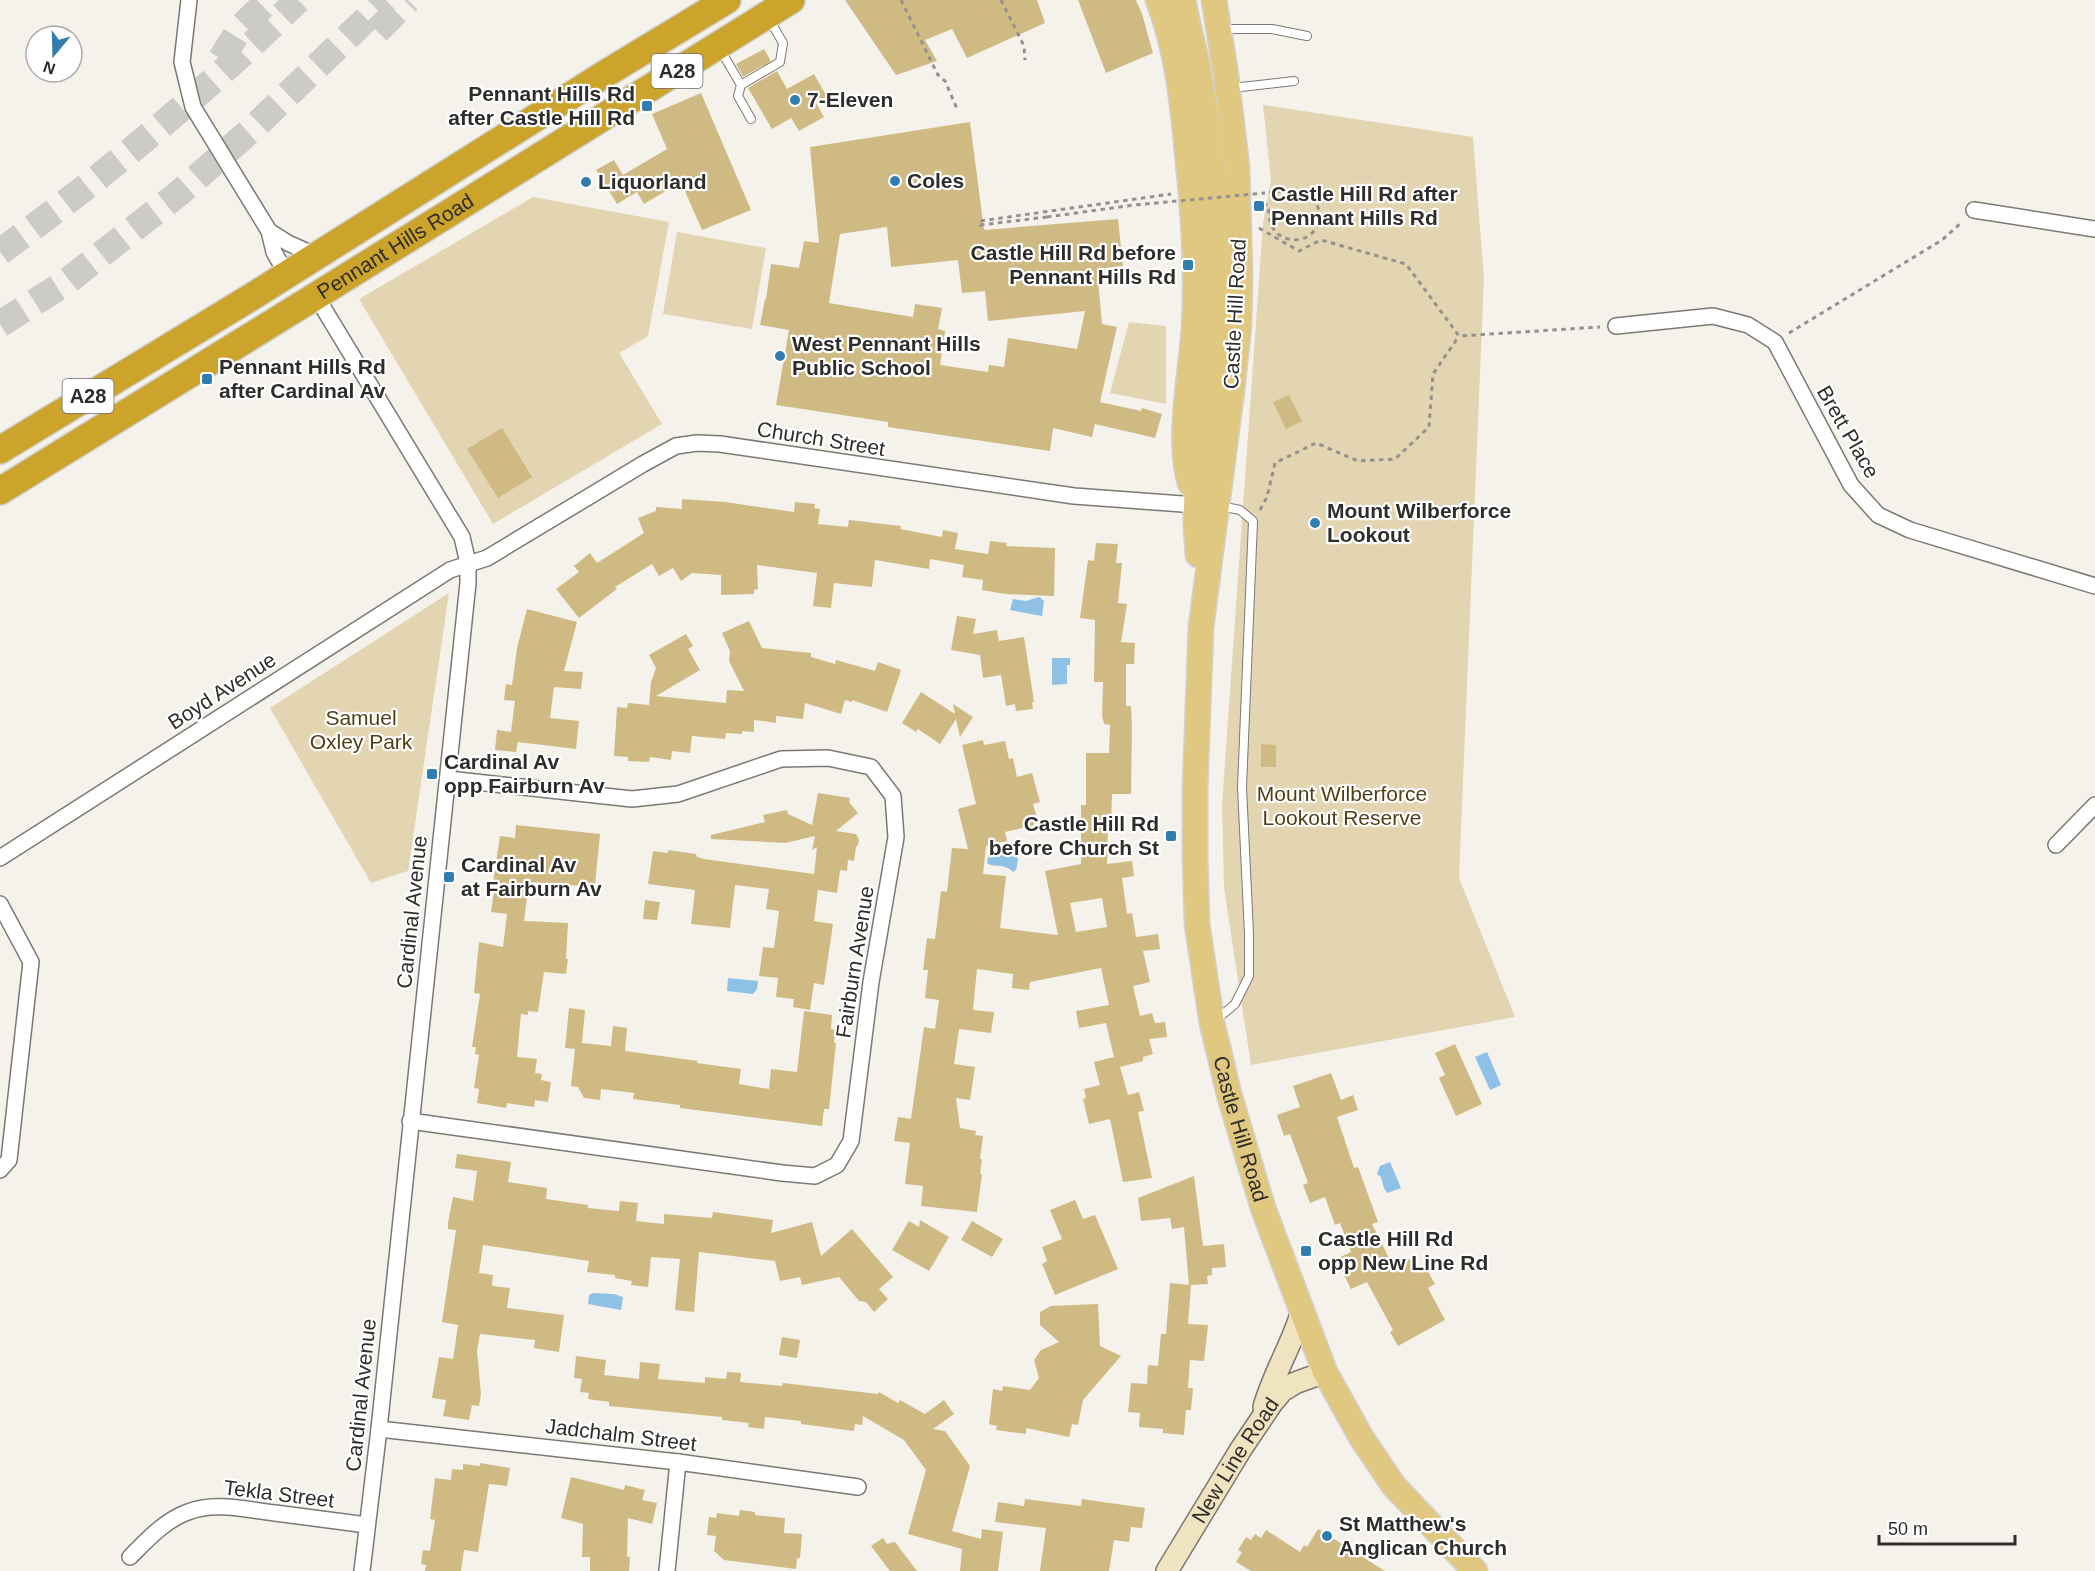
<svg xmlns="http://www.w3.org/2000/svg" width="2095" height="1571" viewBox="0 0 2095 1571" font-family="Helvetica,sans-serif">
<style>
.green{fill:#e3d5b1}
.water{fill:#8fc0e6}
.building{fill:#d0ba84;fill-rule:evenodd}
.lines{fill:none;stroke-linecap:round;stroke-linejoin:round}
.highway-tunnel{stroke:#cdcbc5;stroke-width:27;stroke-dasharray:27 14;stroke-linecap:butt}
.lane-casing{stroke:#7c7974;stroke-width:10}
.street-casing{stroke:#7c7974;stroke-width:18}
.secondary-casing{stroke:#7c7974;stroke-width:24}
.primary-casing{stroke:#d1d1d0;stroke-width:27}
.highway-casing{stroke:#d1d1d0;stroke-width:30}
.path{stroke:#94928e;stroke-width:3;stroke-dasharray:4.5 4.5;stroke-linecap:butt}
.lane{stroke:#fff;stroke-width:8}
.street{stroke:#fff;stroke-width:15}
.secondary{stroke:#f0e3bf;stroke-width:21}
.primary{stroke:#e0c880;stroke-width:24}
.highway{stroke:#cca32b;stroke-width:27}
.path-bridge{stroke:#94928e;stroke-width:3;stroke-dasharray:4.5 4.5;stroke-linecap:butt}
.poi-dot{fill:#327db0;stroke:#fff;stroke-width:2}
.labels{text-anchor:middle;stroke-width:4.5;stroke-linejoin:round;paint-order:stroke}
.shield{fill:#fff;stroke:#6d6c6b;stroke-width:1.5}
.shield-label{font-size:20px;font-weight:bold;fill:#2e2d2b}
.poi-label{font-size:21px;font-weight:bold;fill:#2e2d2b;stroke:#fff;text-anchor:start}
.street-label{font-size:21px;fill:#2e2d2b;stroke:#fff}
.park-label{font-size:21px;fill:#4f3f14;stroke:#fff}
</style>
<rect width="100%" height="100%" fill="#f5f2ec"/>
<g class="green">
<polygon points="1263,105 1473,137 1484,279 1459,878 1515,1017 1251,1065 1224,888 1222,805 1263,223 1271,180"/>
<polygon points="533,197 669,222 648,336 619,353 662,424 493,524 359,299"/>
<polygon points="677,232 766,248 752,329 663,314"/>
<polygon points="1129,322 1166,326 1166,404 1110,393"/>
<polygon points="449,593 408,871 371,883 270,708"/>
</g>
<g class="water">
<polygon points="1039,597 1044,601 1042,616 1010,610 1013,599 1026,601"/>
<polygon points="1052,658 1070,658 1070,665 1067,665 1067,684 1052,685"/>
<path d="M989 853 1016 855 1018 860 1016 870 1013 872C1003 862 996 869 987 863Z"/>
<polygon points="728,978 758,981 757,989 753,994 727,991"/>
<polygon points="1487,1052 1501,1085 1490,1090 1475,1057"/>
<polygon points="1390,1162 1401,1188 1387,1193 1384,1188 1381,1177 1377,1174 1380,1166"/>
<polygon points="593,1293 614,1294 623,1297 621,1310 588,1304 589,1295"/>
</g>
<g class="building">
<polygon points="845,0 1037,0 1045,23 967,58 952,29 925,40 937,61 896,75"/>
<polygon points="1078,0 1136,0 1142,14 1153,53 1106,73"/>
<polygon points="764,49 771,61 743,77 736,64"/>
<polygon points="777,71 787,89 814,74 827,97 816,103 824,117 799,131 791,118 772,129 748,88"/>
<polygon points="701,93 751,210 702,230 681,182 644,204 637,192 617,204 596,170 614,160 623,175 667,149 652,114"/>
<path d="M970 122 984 230 1118 219 1123 266 1097 269 1102 324 1117 327 1100 402 1141 411 1142 408 1162 414 1155 438 1095 424 1092 437 1053 428 1050 451 888 427V422L776 405 789 330 760 325 765 299H766L771 264 799 268 804 241 819 243 810 147ZM887 227 891 267 958 260 962 293 985 291 988 321 1085 311 1077 349 1008 338 1004 367 989 365 988 372 940 365 945 331 938 329 942 308 915 304 913 317 829 303 840 234Z"/>
<polygon points="1289,395 1302,421 1286,429 1273,402"/>
<polygon points="502,428 532,477 498,498 467,449"/>
<polygon points="682,499 725,502 794,512 795,502 815,504 814,508 820,509 818,524 848,527 849,520 901,526 900,529 942,537 943,530 958,533 955,549 988,554 990,541 1007,543 1006,546 1055,548 1054,596 1005,594 982,590 983,580 962,577 964,565 930,559 929,569 875,560 872,587 834,583 831,608 813,606 817,573 757,565 758,589 754,590 754,594 721,595 721,575 692,573 681,581 673,568 659,576 652,564 615,587 617,589 579,618 556,589 579,572 574,566 590,553 597,563 644,533 638,518 656,511 656,507 682,509"/>
<path d="M1096 543 1118 544 1116 563H1122L1118 603 1127 604 1121 642 1135 643 1134 664H1126V706H1131L1132 725 1131 794H1112L1111 824H1108L1107 864 1132 861 1134 876 1122 878 1127 914 1132 913 1136 937 1158 934 1160 949 1143 951 1150 982 1133 986 1140 1016 1152 1013 1155 1023 1165 1022 1167 1037 1149 1039 1153 1054 1143 1057V1061L1120 1067 1128 1095 1139 1092 1144 1111 1138 1112 1152 1178 1123 1182 1110 1119 1089 1124 1083 1099 1086 1098 1084 1089 1100 1085 1094 1062 1114 1057 1106 1023 1079 1028 1076 1011 1109 1005 1101 968 1030 982 1029 990 1012 988 1013 974 977 969 973 1010 994 1012 991 1033 959 1029 954 1064 975 1067 970 1100 956 1098 960 1128 976 1131 975 1135 983 1136 980 1159H982L980 1174H982L977 1212 921 1206 923 1186 905 1184 910 1143 894 1141 898 1117 911 1119 924 1027 935 1029 939 1000 925 998 928 970H923L927 938 935 939 941 891 947 892 952 848 968 849 958 809 976 804 962 745 983 740 984 745 1005 741 1009 759 1013 758 1017 777 1032 773 1040 802 1033 804 1039 824 1005 832 1007 841 986 846 983 874 1006 876 1000 928 1058 935 1045 871 1081 864V805H1086V753H1109L1110 725 1104 724 1102 716 1103 682H1094L1095 620 1080 618 1088 560 1094 561ZM1102 898 1107 927 1076 932 1070 903Z"/>
<polygon points="527,609 577,622 564,671 583,672 581,689 554,687 550,718 579,721 576,749 518,742 516,752 495,750 497,730 511,732 515,701 504,700 506,684 512,685 517,648"/>
<polygon points="957,616 976,619 973,634 997,630 999,641 1024,637 1034,702 1032,702 1033,709 1016,711 1015,704 1006,706 1001,675 983,678 980,655 951,650"/>
<polygon points="749,621 762,648 811,653 811,657 835,664 836,660 875,671 878,662 901,670 887,712 852,700 852,702 845,700 841,714 805,703 803,719 776,716 776,723 754,720 754,732 742,731 742,734 726,733 725,739 692,736 690,753 672,751 671,760 650,757 649,762 628,761 628,757 614,756 617,707 627,708 628,703 649,705 651,682 656,668 649,655 686,634 693,646 688,649 700,670 656,696 726,703 727,690 744,691 729,661 730,651 722,633"/>
<polygon points="921,692 955,714 953,704 973,717 960,737 956,719 940,744 918,729 916,732 902,723"/>
<polygon points="1261,744 1276,745 1276,767 1261,767"/>
<polygon points="818,793 850,798 849,802 858,813 836,831 856,834 859,840 858,845 856,847 854,861 848,860 847,871 840,870 837,893 818,890 814,921 833,924 824,985 814,983 810,1010 793,1007 794,999 776,997 778,978 759,976 763,947 774,948 779,911 766,909 769,889 735,885 730,928 691,924 695,890 648,884 653,851 668,853 668,850 696,854 697,857 704,859 814,874 817,847 812,850 815,836 785,843 711,839 711,835 765,822 763,815 787,810 788,814 812,825"/>
<polygon points="516,825 600,834 595,884 582,882 582,886 529,882 524,921 568,923 566,959 568,959 566,974 544,972 538,1012 528,1011 528,1015 521,1014 517,1057 537,1059 535,1073 542,1074 541,1080 551,1082 548,1102 535,1100 534,1107 507,1103 506,1108 477,1103 479,1089 474,1088 479,1055 475,1054 476,1047 472,1047 480,994 474,993 479,942 503,947 507,914 491,912 494,891 492,890 500,836 515,838"/>
<polygon points="645,900 660,902 657,920 643,919"/>
<polygon points="569,1008 585,1010 582,1043 611,1046 613,1026 627,1028 625,1051 698,1061 697,1063 741,1069 739,1084 769,1089 771,1069 797,1072 804,1011 832,1015 831,1029 835,1030 834,1043 836,1043 829,1109 824,1109 822,1126 680,1108 680,1105 633,1099 634,1093 601,1089 600,1100 584,1098 578,1087 571,1086 575,1049 565,1048"/>
<polygon points="1455,1044 1482,1104 1456,1116 1439,1078 1445,1075 1435,1053"/>
<polygon points="1331,1073 1341,1100 1353,1095 1358,1110 1337,1117 1354,1168 1358,1167 1378,1222 1372,1224 1394,1268 1412,1258 1422,1273 1427,1270 1435,1284 1428,1288 1445,1320 1398,1346 1390,1332 1393,1330 1367,1282 1351,1289 1336,1259 1351,1252 1340,1223 1335,1225 1325,1197 1310,1203 1303,1185 1308,1183 1290,1134 1284,1136 1277,1115 1300,1107 1293,1086"/>
<polygon points="457,1154 511,1162 508,1182 547,1188 546,1199 588,1205 588,1208 619,1211 620,1201 638,1203 636,1221 664,1224 664,1214 712,1218 713,1212 773,1220 771,1233 812,1222 821,1256 852,1229 893,1277 879,1289 888,1299 874,1312 866,1302 859,1301 839,1277 802,1285 800,1277 780,1281 775,1261 699,1252 694,1312 675,1310 680,1259 651,1257 648,1287 631,1285 632,1281 615,1278 615,1275 587,1272 589,1261 483,1245 479,1273 493,1275 492,1286 510,1288 507,1308 564,1315 559,1352 534,1348 535,1340 480,1334 477,1351 481,1394 479,1406 472,1405 469,1420 443,1416 446,1400 432,1398 439,1357 453,1359 458,1325 442,1322 456,1230 448,1229 448,1223 453,1197 473,1201 477,1171 455,1168"/>
<polygon points="1194,1176 1203,1246 1224,1244 1226,1267 1212,1268 1212,1275 1207,1276 1208,1284 1189,1285 1184,1227 1172,1229 1170,1218 1141,1221 1138,1198"/>
<polygon points="1075,1200 1083,1219 1095,1215 1118,1269 1055,1295 1042,1264 1047,1261 1042,1247 1062,1239 1050,1210"/>
<polygon points="920,1220 949,1237 929,1271 892,1250 909,1221 919,1227"/>
<polygon points="972,1221 1003,1239 992,1257 961,1240"/>
<polygon points="1170,1283 1191,1285 1188,1324 1208,1325 1204,1361 1190,1360 1188,1388 1193,1388 1191,1410 1186,1410 1184,1435 1163,1433 1163,1429 1139,1427 1140,1413 1128,1412 1131,1383 1147,1384 1148,1365 1158,1366 1161,1334 1166,1334"/>
<polygon points="1098,1304 1100,1346 1121,1356 1083,1400 1078,1425 1072,1424 1069,1437 1026,1428 1026,1434 996,1430 997,1426 989,1424 993,1389 1002,1391 1003,1386 1030,1390 1039,1378 1034,1360 1041,1350 1059,1342 1040,1325 1040,1312 1051,1306"/>
<polygon points="782,1337 800,1340 797,1358 779,1355"/>
<polygon points="576,1356 606,1360 604,1375 639,1379 640,1362 660,1364 658,1379 705,1383 705,1377 726,1379 727,1372 741,1373 740,1382 782,1386 783,1383 878,1394 879,1392 898,1403 900,1400 925,1414 944,1400 954,1414 933,1429 945,1431 970,1466 952,1531 981,1539 982,1529 1003,1532 998,1571 960,1571 962,1549 908,1534 926,1470 904,1440 863,1416 862,1425 855,1424 854,1431 801,1424 801,1421 765,1417 764,1429 748,1427 749,1423 722,1420 722,1417 609,1406 609,1402 588,1399 589,1393 580,1392 582,1379 574,1378"/>
<polygon points="480,1463 510,1468 507,1486 489,1484 478,1552 464,1550 461,1571 425,1571 426,1565 421,1564 423,1550 430,1551 435,1520 430,1519 435,1478 451,1480 452,1469 463,1470 463,1464 480,1466"/>
<polygon points="571,1477 624,1490 625,1485 645,1490 642,1500 657,1503 652,1524 628,1518 627,1557 630,1557 629,1571 590,1571 590,1557 582,1557 583,1524 561,1518"/>
<polygon points="1025,1499 1081,1506 1082,1499 1145,1508 1142,1528 1131,1527 1129,1542 1114,1540 1109,1571 1040,1571 1046,1528 995,1522 998,1502 1024,1506"/>
<polygon points="740,1510 755,1512 755,1515 785,1518 784,1533 802,1534 800,1558 797,1558 796,1569 724,1560 714,1551 716,1536 707,1535 709,1517 716,1518 717,1513 739,1516"/>
<polygon points="1318,1529 1385,1571 1251,1571 1236,1562 1242,1552 1238,1550 1246,1537 1251,1540 1255,1534 1261,1538 1266,1530 1300,1552 1304,1545 1307,1547"/>
<polygon points="883,1538 887,1544 895,1542 917,1571 890,1571 871,1546"/>
</g>
<g class="lines">
<g class="highway-tunnel">
<polyline points="377,31 408,0"/>
<polyline points="221,59 241,27 269,0"/>
<path d="M0 252C105 175 206 92 298 0"/>
<polyline points="0,324 65,283 178,194 251,130 386,0"/>
</g>
<defs>
<g id="lane">
<polyline points="1221,29 1272,29 1307,36"/>
<polyline points="720,49 741,85 780,62 783,43 769,19"/>
<polyline points="741,85 738,96 751,119"/>
<polyline points="1232,88 1294,81"/>
<polyline points="1216,1020 1235,1004 1249,976 1249,934 1242,787 1253,521 1240,510 1220,506"/>
</g>
<g id="street">
<polyline points="189,0 182,62 193,107 269,231 274,252 287,275"/>
<polyline points="1974,210 2095,229"/>
<polyline points="269,231 288,243 317,256"/>
<polyline points="316,296 462,537 468,563 468,583 379,1429 362,1571"/>
<polyline points="1616,326 1713,316 1748,325 1775,342 1851,485 1878,515 1910,530 2095,586"/>
<polyline points="2056,845 2095,805"/>
<polyline points="0,858 450,570 487,558 643,464 676,446 697,443 720,444 1074,496 1196,505"/>
<polyline points="0,904 31,962 9,1160 0,1170"/>
<polyline points="410,1121 782,1173 815,1176 837,1165 851,1141 871,982 896,837 893,796 871,767 828,758 781,759 678,794 632,799 448,779"/>
<polyline points="379,1429 678,1462 858,1487"/>
<path d="M130 1557C147 1540 165 1520 188 1512 214 1501 248 1510 275 1513 305 1517 336 1521 367 1525"/>
<polyline points="667,1571 678,1462"/>
</g>
<g id="secondary">
<path d="M1264 1407C1274 1372 1292 1345 1302 1311"/>
<path id="s1" d="M1167 1571 1241 1449 1272 1403 1282 1391 1295 1383 1325 1372"/>
</g>
<g id="primary">
<path d="M1158 0C1178 51 1183 107 1188 161 1194 217 1197 273 1194 329 1191 374 1177 440 1190 483"/>
<path d="M1183 0C1187 21 1192 41 1197 62 1212 140 1220 223 1218 302 1216 370 1199 437 1196 505 1195 522 1197 539 1198 555"/>
<path id="s2" d="M1214 0 1226 75 1237 167 1240 273 1239 325 1232 390 1201 627 1195 788V856L1197 924 1212 1023 1229 1094 1263 1208 1325 1372 1361 1437 1394 1486 1475 1571"/>
</g>
<g id="highway">
<polyline points="0,450 253,296 605,74 727,0"/>
<path id="s3" d="M0 491 316 296 791 0"/>
</g>
</defs>
<use href="#lane" class="lane-casing"/>
<use href="#street" class="street-casing"/>
<use href="#secondary" class="secondary-casing"/>
<use href="#primary" class="primary-casing"/>
<use href="#highway" class="highway-casing"/>
<g class="path">
<polyline points="901,0 938,75 945,81 958,111"/>
<polyline points="1001,0 1024,46 1025,60"/>
<path d="M1263 204 1268 205C1269 213 1269 221 1273 228 1281 242 1304 244 1314 231 1324 218 1319 197 1303 192 1291 189 1277 192 1265 193"/>
<polyline points="1047,217 980,225 980,221 1171,194"/>
<polyline points="1259,228 1299,251 1321,240 1406,264 1459,336 1600,327"/>
<polyline points="1789,333 1942,240 1962,222"/>
<polyline points="1260,510 1267,497 1275,463 1316,443 1358,461 1395,459 1429,427 1433,374 1459,336"/>
</g>
<use href="#lane" class="lane"/>
<use href="#street" class="street"/>
<use href="#secondary" class="secondary"/>
<use href="#primary" class="primary"/>
<use href="#highway" class="highway"/>
<polyline class="path-bridge" points="1047,217 1134,205 1265,193"/>
</g>
<g class="poi-dot">
<circle cx="795" cy="100" r="6"/>
<rect x="641" y="100" width="12" height="12" rx="3"/>
<circle cx="895" cy="181" r="6"/>
<circle cx="586" cy="182" r="6"/>
<rect x="1253" y="200" width="12" height="12" rx="3"/>
<rect x="1182" y="259" width="12" height="12" rx="3"/>
<circle cx="780" cy="356" r="6"/>
<rect x="201" y="373" width="12" height="12" rx="3"/>
<circle cx="1315" cy="523" r="6"/>
<rect x="426" y="768" width="12" height="12" rx="3"/>
<rect x="1165" y="830" width="12" height="12" rx="3"/>
<rect x="443" y="871" width="12" height="12" rx="3"/>
<rect x="1300" y="1245" width="12" height="12" rx="3"/>
<circle cx="1327" cy="1536" r="6"/>
</g>
<g class="labels">
<g class="shield">
<rect x="651.5" y="54" width="51" height="34" rx="4.5"/>
<rect x="62.5" y="379" width="51" height="34" rx="4.5"/>
</g>
<g class="shield-label">
<text x="677" y="78">A28</text>
<text x="88" y="403">A28</text>
</g>
<g class="poi-label">
<text x="635" y="101" text-anchor="end">Pennant Hills Rd<tspan x="635" dy="24">after Castle Hill Rd</tspan></text>
<text x="807" y="107">7-Eleven</text>
<text x="907" y="188">Coles</text>
<text x="598" y="189">Liquorland</text>
<text x="1271" y="201">Castle Hill Rd after<tspan x="1271" dy="24">Pennant Hills Rd</tspan></text>
<text x="1176" y="260" text-anchor="end">Castle Hill Rd before<tspan x="1176" dy="24">Pennant Hills Rd</tspan></text>
<text x="792" y="351">West Pennant Hills<tspan x="792" dy="24">Public School</tspan></text>
<text x="219" y="374">Pennant Hills Rd<tspan x="219" dy="24">after Cardinal Av</tspan></text>
<text x="1327" y="518">Mount Wilberforce<tspan x="1327" dy="24">Lookout</tspan></text>
<text x="444" y="769">Cardinal Av<tspan x="444" dy="24">opp Fairburn Av</tspan></text>
<text x="1159" y="831" text-anchor="end">Castle Hill Rd<tspan x="1159" dy="24">before Church St</tspan></text>
<text x="461" y="872">Cardinal Av<tspan x="461" dy="24">at Fairburn Av</tspan></text>
<text x="1318" y="1246">Castle Hill Rd<tspan x="1318" dy="24">opp New Line Rd</tspan></text>
<text x="1339" y="1531">St Matthew's<tspan x="1339" dy="24">Anglican Church</tspan></text>
</g>
<g class="street-label">
<text dy="7" stroke="none"><textPath href="#s3" startOffset="465">Pennant Hills Road</textPath></text>
<text transform="translate(1235 314) rotate(-87)" y="7">Castle Hill Road</text>
<text transform="translate(1848 432) rotate(60)" y="7">Brett Place</text>
<text transform="translate(821 439) rotate(9)" y="7">Church Street</text>
<text transform="translate(222 691) rotate(-33)" y="7">Boyd Avenue</text>
<text transform="translate(412 912) rotate(-84)" y="7">Cardinal Avenue</text>
<text transform="translate(855 962) rotate(-81)" y="7">Fairburn Avenue</text>
<text dy="7" stroke="none"><textPath href="#s2" startOffset="1138">Castle Hill Road</textPath></text>
<text transform="translate(361 1395) rotate(-84)" y="7">Cardinal Avenue</text>
<text transform="translate(621 1435) rotate(7)" y="7">Jadchalm Street</text>
<text dy="7" stroke="none"><textPath href="#s1" startOffset="130">New Line Road</textPath></text>
<text transform="translate(279 1494) rotate(7)" y="7">Tekla Street</text>
</g>
<g class="park-label">
<text x="361" y="725">Samuel<tspan x="361" dy="24">Oxley Park</tspan></text>
<text x="1342" y="801">Mount Wilberforce<tspan x="1342" dy="24">Lookout Reserve</tspan></text>
</g>
</g>
<g transform="translate(54 54) rotate(199)"><circle r="28" fill="#ffffff" stroke="#ababaa" stroke-width="1.5"/>
<path d="M0-4.5L10 22L0 15L-10 22Z" fill="#327db0"/>
<text y="-9" font-size="16" font-weight="bold" text-anchor="middle" fill="#2e2d2b">N</text>
</g>
<path d="M1879 1535v9h136v-9" fill="none" stroke="#2e2d2b" stroke-width="3"/>
<text x="1888" y="1535" font-size="18" fill="#2e2d2b" stroke="#ffffff" stroke-width="4.5" paint-order="stroke">50 m</text>
</svg>
